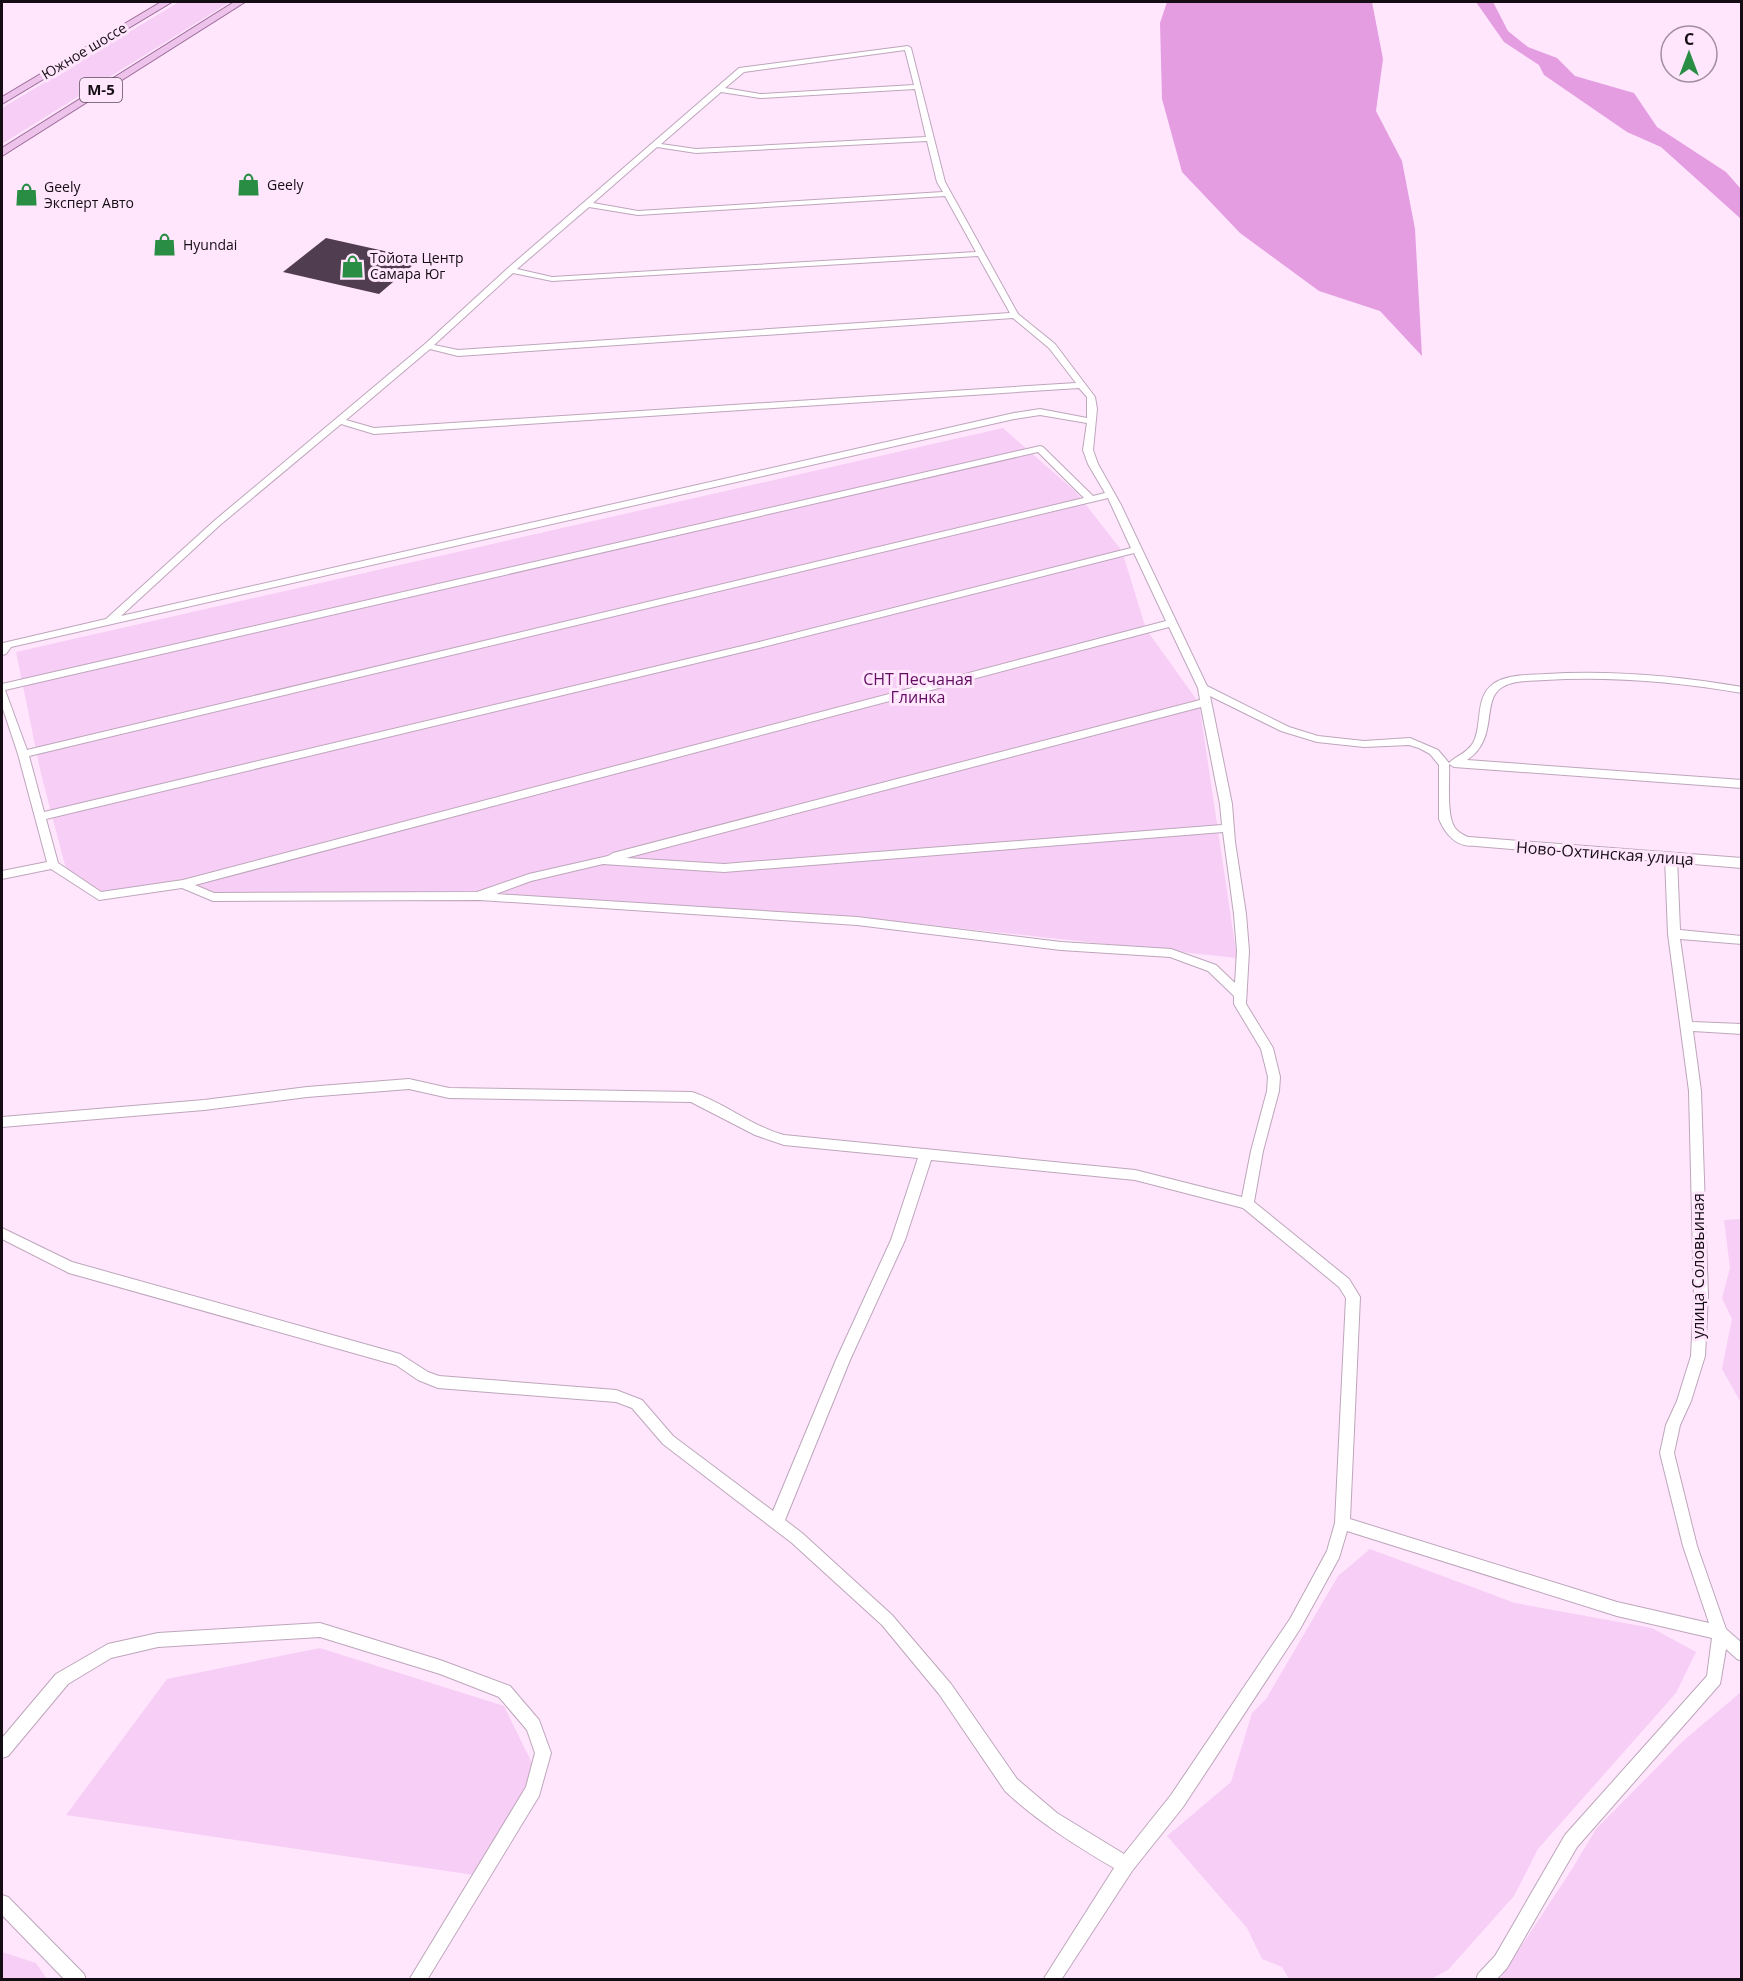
<svg xmlns="http://www.w3.org/2000/svg" width="1743" height="1981" viewBox="0 0 1743 1981" font-family="'Open Sans',sans-serif">
<style>
.green{fill:#f7cef5}
.water{fill:#e49de1}
.building{fill:#513d50}
.lines{fill:none;stroke-linecap:round;stroke-linejoin:round}
.minor-casing{stroke:#bda6bb;stroke-width:2}
.tertiary-casing{stroke:#bda6bb;stroke-width:2}
.primary-casing{stroke:#9a6897;stroke-width:2}
.minor{fill:#fff;fill-rule:evenodd}
.tertiary{fill:#fff;fill-rule:evenodd}
.primary{fill:#edc2eb;fill-rule:evenodd}
.labels{text-anchor:middle;stroke-width:6;stroke-linejoin:round;paint-order:stroke}
.far-street-label{font-size:14px;fill:#150d14;stroke:#ffe6fd}
.far-poi-label{font-size:14px;fill:#150d14;stroke:#ffe6fd;text-anchor:start}
.shield{fill:#ffe6fd;stroke:#5b4e5a;stroke-width:1.5}
.shield-label{font-size:15px;font-weight:bold;fill:#150d14}
.park-label{font-size:16px;fill:#620c62;stroke:#ffe6fd}
.street-label{font-size:16px;fill:#150d14;stroke:#ffe6fd}
</style>
<rect width="100%" height="100%" fill="#ffe6fd"/>
<g class="green">
<polygon points="179,2 230,2 2,144 2,108"/>
<polygon points="1003,428 1076,492 1122,551 1146,629 1199,703 1237,958 856,917 475,893 214,894 184,879 101,892 66,869 41,774 16,652"/>
<polygon points="1741,1219 1742,1219 1741,1403 1722,1369 1732,1319 1722,1298 1730,1268 1724,1220"/>
<polygon points="1370,1549 1515,1603 1652,1628 1696,1652 1676,1693 1538,1849 1514,1896 1448,1970 1431,1979 1289,1979 1282,1967 1262,1959 1247,1928 1167,1836 1231,1782 1252,1713 1266,1699 1338,1576"/>
<polygon points="320,1648 504,1706 536,1771 474,1875 66,1815 167,1679"/>
<polygon points="1741,1692 1741,1979 1499,1980 1572,1869 1596,1829 1683,1741"/>
<polygon points="2,1952 36,1963 47,1979 2,1979"/>
</g>
<g class="water">
<polygon points="1167,2 1372,2 1383,59 1376,111 1402,161 1415,229 1422,356 1380,311 1319,291 1240,233 1182,172 1162,99 1160,23"/>
<polygon points="1476,2 1493,2 1508,31 1528,47 1557,58 1575,76 1634,93 1657,127 1726,172 1741,189 1741,219 1661,147 1627,132 1544,75 1539,65 1504,42"/>
</g>
<polygon class="building" points="326,238 420,259 379,294 283,272"/>
<g class="lines">
<defs>
<g id="minor">
<path d="M908 46 911 48 945 182 1018 314 1055 344 1095 397 1097 409 1093 450 1098 464 1121 505 1207 686 1289 727 1318 736 1364 741 1410 738 1438 750 1449 763C1456 756 1467 753 1473 743 1483 726 1474 698 1493 684 1507 674 1530 675 1546 674 1612 670 1677 676 1742 687V693C1677 682 1611 676 1545 680 1532 681 1512 680 1501 688 1481 702 1499 739 1467 760L1742 780V788L1454 767 1449 764C1450 780 1446 816 1455 828 1460 835 1469 836 1475 842L1473 845C1456 848 1445 833 1439 819V765L1430 754 1419 748 1409 745 1364 747 1317 742 1281 731 1210 696 1232 804 1235 842 1246 914 1249 951 1246 1004 1273 1048 1280 1077 1279 1091 1263 1151 1254 1202 1349 1279 1360 1297 1350 1519 1617 1602 1709 1623 1683 1546 1660 1453 1666 1425 1677 1401 1691 1356 1694 1296 1689 1091 1668 934 1665 858 1667 855H1675L1677 858 1680 930 1742 936V944L1680 939 1692 1022 1742 1024V1034L1693 1031 1701 1091 1708 1296 1705 1356 1691 1401 1680 1425 1674 1453 1697 1546 1726 1629 1742 1643V1661L1737 1659 1726 1649 1720 1684 1577 1847 1507 1968 1496 1980H1476L1478 1974 1495 1956 1565 1835 1707 1676 1712 1638 1617 1616 1347 1531 1339 1558 1300 1629 1183 1807 1132 1871 1061 1980H1043L1114 1868C1075 1845 1038 1822 1005 1791L939 1694 882 1625 792 1543 663 1444 632 1408 616 1402 438 1388 418 1380 396 1365 69 1273 2 1239V1228L72 1262 400 1354 428 1372 439 1376 616 1390 642 1400 673 1436 773 1511 836 1360 891 1240 918 1158 784 1145 755 1135 691 1102 449 1098 409 1089 307 1097 204 1110 2 1127V1117L204 1100 307 1087 409 1079 449 1088 692 1092C725 1103 751 1126 784 1135L1135 1170 1242 1197 1251 1151 1267 1091 1268 1077 1261 1049 1234 1004V996L1208 971 1170 957 1061 950 857 925 480 900 213 901 182 888 99 900 51 869 2 879V871L47 862 18 754 2 706V684L1040 446 1043 447 1093 496 1105 493 1088 464 1083 450 1087 423 1040 415 1014 419 11 647 6 654 2 655 3 643 106 619 214 521 425 344 508 268 739 68ZM905 50 914 85 760 94 725 88 744 72ZM915 89 926 137 696 149 661 144 721 92 760 98ZM927 141 937 182 943 192 638 211 593 203 657 147 696 153ZM945 196 976 252 552 277 517 269 589 207 638 215ZM978 256 1010 313 458 350 434 345 513 273 552 281ZM1013 318 1049 348 1076 383 374 428 346 420 430 349 458 356ZM1079 388 1087 397V418L1040 409 1014 413 121 616 220 525 341 424 374 434ZM1038 452 1084 498 27 750 5 690ZM1108 498 1131 548 759 642 44 812 29 756ZM1134 553 1166 621 183 880 101 892 58 863 46 819 759 648ZM1169 627 1198 688 1200 700 613 853 608 856 529 874 477 892 214 893 195 885ZM1201 707 1220 804 1222 825 724 864 626 858ZM1223 832 1234 914 1237 951 1235 983 1216 965 1171 949 1061 942 857 917 496 894 531 881 603 864 724 872ZM931 1160 1135 1180 1243 1208 1339 1287 1346 1298 1335 1523 1327 1551 1290 1619 1171 1795 1124 1854 1057 1813 1017 1779 951 1684 892 1615 802 1533 785 1520 850 1360 905 1240Z"/>
<polygon points="320,1623 440,1660 510,1686 539,1720 551,1753 539,1796 427,1980 409,1980 526,1787 535,1753 527,1730 499,1697 440,1674 320,1637 158,1647 111,1658 68,1684 8,1756 2,1758 2,1738 56,1674 108,1644 158,1633"/>
<polygon points="2,1895 8,1897 84,1974 86,1980 65,1980 2,1915"/>
</g>
<polygon id="tertiary" points="1469,837 1742,858 1742,868 1464,845 1462,842 1464,839"/>
<g id="primary">
<polygon points="161,2 172,2 2,104 2,97"/>
<polygon points="234,2 245,2 2,156 2,148"/>
</g>
</defs>
<use href="#minor" class="minor-casing"/>
<use href="#tertiary" class="tertiary-casing"/>
<use href="#primary" class="primary-casing"/>
<use href="#minor" class="minor"/>
<use href="#tertiary" class="tertiary"/>
<use href="#primary" class="primary"/>
</g>
<defs>
<symbol id="shop-bare" viewBox="-9 -9 18 18"><path d="M-5-2.5h2.3a2.7 3.5 0 0 1 5.4 0H5L5.5 6h-11ZM-1.5-2.5h3a1.5 2.3 0 0 0-3 0Z" fill="#298e43" stroke="#ffe6fd" stroke-width="2.5" paint-order="stroke"/></symbol>
</defs>
<g fill-rule="evenodd">
<use href="#shop-bare" x="232" y="168" width="33" height="33"/>
<use href="#shop-bare" x="10" y="178" width="33" height="33"/>
<use href="#shop-bare" x="148" y="228" width="33" height="33"/>
<use href="#shop-bare" x="336" y="250" width="33" height="33"/>
</g>
<g class="labels">
<g class="far-street-label">
<text transform="translate(84 51) rotate(-31)" y="5">Южное шоссе</text>
</g>
<g class="far-poi-label">
<text x="267" y="190">Geely</text>
<text x="44" y="192">Geely<tspan x="44" dy="16">Эксперт Авто</tspan></text>
<text x="183" y="250">Hyundai</text>
<text x="370" y="263">Тойота Центр<tspan x="370" dy="16">Самара Юг</tspan></text>
</g>
<rect class="shield" x="80" y="78" width="42" height="24" rx="4.5"/>
<g class="shield-label">
<text x="101" y="95">М-5</text>
</g>
<g class="park-label">
<text x="918" y="685">СНТ Песчаная<tspan x="918" dy="18">Глинка</tspan></text>
</g>
<g class="street-label">
<text transform="translate(1605 853) rotate(4)" y="6">Ново-Охтинская улица</text>
<text transform="translate(1698 1266) rotate(-90)" y="6">улица Соловьиная</text>
</g>
</g>
<rect width="1743" height="1981" fill="none" stroke="#150d14" stroke-width="6"/>
<g transform="translate(1689 54)"><circle r="28" fill="#ffe6fd" stroke="#a18fa0" stroke-width="1.5"/>
<path d="M0-4.5L10 22L0 15L-10 22Z" fill="#298e43"/>
<text y="-9" font-size="16" font-weight="bold" text-anchor="middle" fill="#150d14">С</text>
</g>
</svg>
